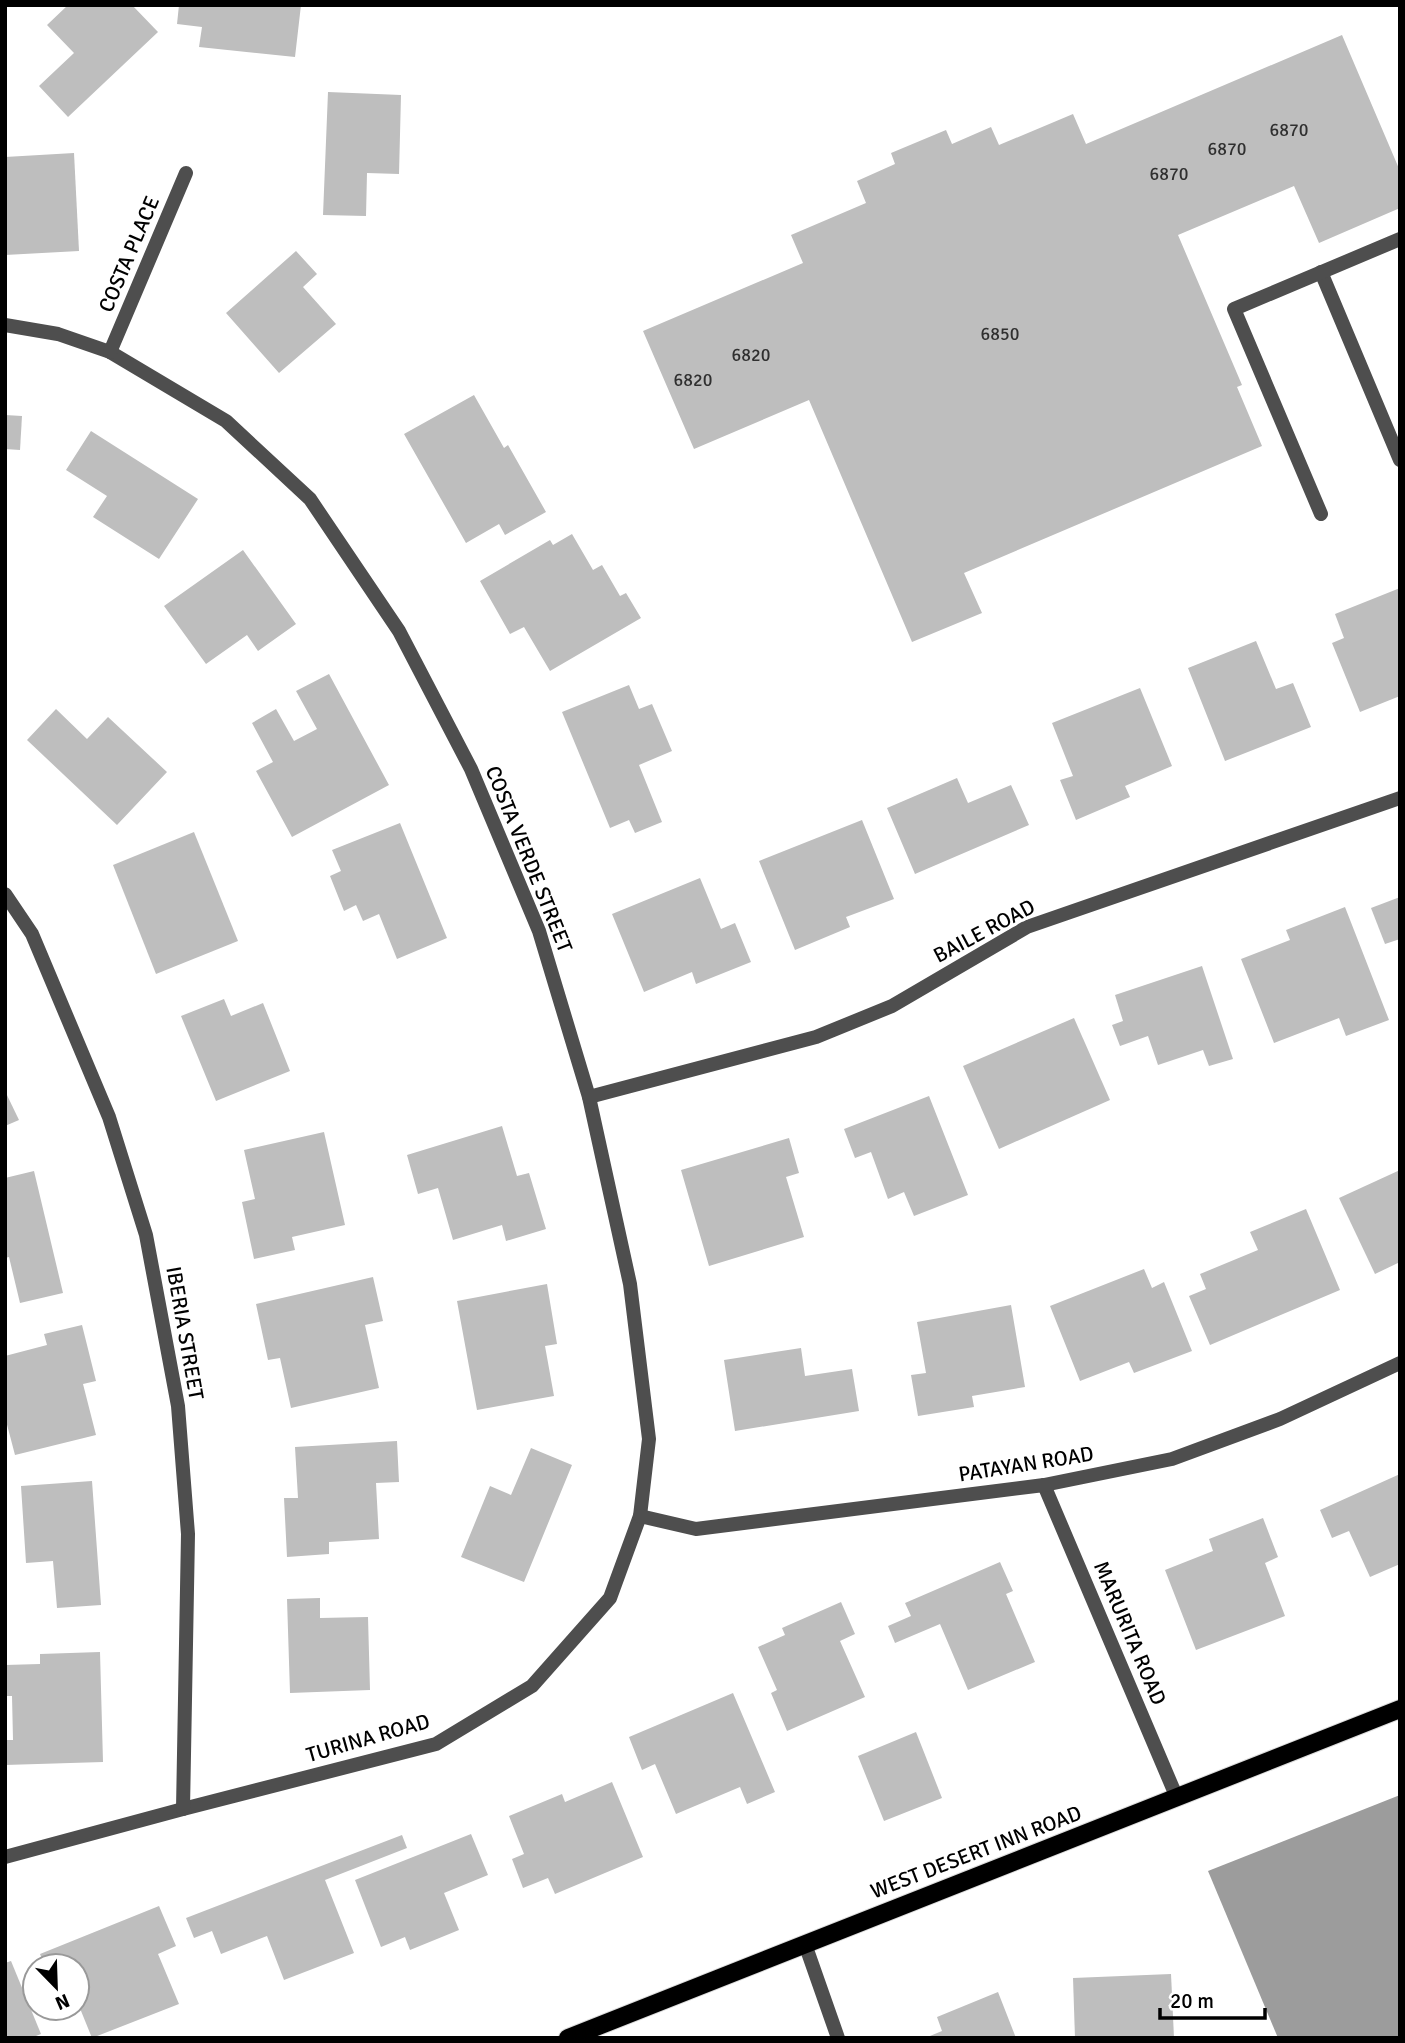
<svg xmlns="http://www.w3.org/2000/svg" width="1405" height="2043" viewBox="0 0 1405 2043" font-family="Signika,sans-serif">
<style>
.water{fill:#9c9c9c}
.building{fill:#bebebe}
.lines{fill:none;stroke-linecap:round;stroke-linejoin:round}
.primary-casing{stroke:#dbdbdb;stroke-width:20}
.service{stroke:#4e4e4e;stroke-width:14}
.minor{stroke:#4e4e4e;stroke-width:14}
.primary{stroke:#000;stroke-width:18}
.labels{text-anchor:middle;stroke-width:6;stroke-linejoin:round;paint-order:stroke}
.number-label{font-size:18px;fill:#303030}
.street-label{font-size:21px;fill:#000;stroke:#fff}
</style>
<rect width="100%" height="100%" fill="#fff"/>
<polygon class="water" points="1400,1795 1400,2038 1278,2038 1208,1871"/>
<g class="building">
<polygon points="68,5 132,5 158,32 68,117 39,86 74,53 47,25"/>
<polygon points="179,5 301,5 295,57 199,47 202,27 177,24"/>
<polygon points="1342,35 1400,171 1400,208 1319,243 1294,186 1178,235 1242,385 1237,387 1262,446 964,573 982,613 912,642 809,400 694,449 643,331 803,263 791,235 866,203 857,181 895,164 891,153 946,130 952,144 991,127 999,145 1073,114 1086,144"/>
<polygon points="328,92 401,95 399,174 367,173 366,216 323,215"/>
<polygon points="74,153 79,251 5,255 5,157"/>
<polygon points="296,251 317,274 303,287 336,324 279,373 226,313"/>
<polygon points="474,395 504,448 508,445 546,512 505,535 499,524 466,543 404,434"/>
<polygon points="5,415 22,416 20,450 5,449"/>
<polygon points="91,431 198,499 159,559 93,517 107,496 66,470"/>
<polygon points="572,534 593,570 602,565 620,596 626,593 641,618 550,671 524,627 510,634 480,581 550,540 553,545"/>
<polygon points="243,550 296,624 258,651 247,635 206,664 164,606"/>
<polygon points="1400,588 1400,696 1360,712 1332,643 1344,638 1335,614"/>
<polygon points="1256,641 1276,689 1293,683 1311,727 1225,761 1188,668"/>
<polygon points="329,674 389,785 292,837 256,771 273,762 252,723 276,709 294,741 317,729 296,691"/>
<polygon points="629,685 639,709 652,704 672,751 639,765 662,822 635,833 629,820 610,828 562,712"/>
<polygon points="1140,688 1172,766 1125,786 1130,797 1076,820 1060,780 1073,776 1052,723"/>
<polygon points="56,709 87,739 108,717 167,772 117,825 27,740"/>
<polygon points="957,778 968,803 1011,785 1029,825 915,874 887,808"/>
<polygon points="862,820 894,899 846,917 850,927 795,950 759,861"/>
<polygon points="400,823 447,938 397,959 379,914 363,921 356,905 344,911 330,876 341,871 332,850"/>
<polygon points="194,832 238,941 156,974 113,865"/>
<polygon points="700,878 721,929 735,923 751,962 696,984 692,972 644,992 612,914"/>
<polygon points="1400,897 1400,939 1385,944 1371,908"/>
<polygon points="1345,907 1389,1020 1346,1036 1339,1018 1274,1043 1241,959 1290,940 1286,930"/>
<polygon points="1202,966 1233,1059 1209,1066 1203,1050 1158,1065 1148,1036 1120,1046 1112,1025 1123,1021 1115,995"/>
<polygon points="224,999 231,1016 263,1003 290,1071 216,1101 181,1016"/>
<polygon points="1074,1018 1110,1100 999,1149 963,1066"/>
<polygon points="5,1091 19,1120 5,1126"/>
<polygon points="929,1096 968,1195 914,1216 904,1192 888,1199 871,1152 855,1158 844,1129"/>
<polygon points="502,1126 517,1176 529,1173 546,1229 506,1241 502,1225 453,1240 438,1188 418,1194 407,1155"/>
<polygon points="324,1132 345,1225 292,1237 295,1250 254,1259 242,1202 255,1199 244,1150"/>
<polygon points="789,1138 799,1173 786,1177 804,1237 709,1266 681,1170"/>
<polygon points="1400,1170 1400,1262 1375,1274 1339,1198"/>
<polygon points="34,1171 63,1293 20,1303 9,1257 5,1258 5,1178"/>
<polygon points="1306,1209 1340,1290 1210,1345 1189,1296 1206,1289 1200,1274 1258,1250 1250,1232"/>
<polygon points="1144,1269 1152,1288 1164,1282 1192,1351 1134,1373 1129,1362 1080,1381 1050,1306"/>
<polygon points="373,1277 383,1321 365,1325 379,1388 291,1408 280,1358 268,1360 256,1304"/>
<polygon points="547,1284 557,1344 545,1346 554,1396 477,1410 457,1301"/>
<polygon points="1011,1305 1025,1387 972,1396 974,1407 918,1416 911,1375 926,1373 917,1322"/>
<polygon points="82,1325 96,1381 83,1384 96,1435 15,1455 5,1417 5,1356 47,1345 44,1334"/>
<polygon points="801,1348 805,1376 852,1369 859,1411 735,1431 724,1360"/>
<polygon points="397,1441 399,1482 376,1483 379,1539 329,1542 329,1554 287,1557 284,1498 298,1498 295,1447"/>
<polygon points="531,1448 572,1465 524,1582 461,1557 490,1486 511,1495"/>
<polygon points="1400,1474 1400,1564 1370,1577 1349,1531 1332,1538 1320,1510"/>
<polygon points="92,1481 101,1605 57,1608 53,1561 26,1563 21,1486"/>
<polygon points="1263,1518 1278,1557 1265,1563 1285,1616 1196,1650 1165,1570 1213,1551 1209,1539"/>
<polygon points="1000,1562 1013,1591 1006,1594 1035,1662 968,1690 940,1624 895,1643 888,1626 911,1616 905,1603"/>
<polygon points="320,1598 320,1618 368,1617 370,1690 290,1693 287,1599"/>
<polygon points="841,1602 855,1634 840,1641 865,1697 787,1731 771,1693 777,1690 758,1647 785,1635 782,1628"/>
<polygon points="100,1652 103,1762 5,1765 5,1740 13,1740 12,1696 5,1696 5,1665 40,1664 40,1654"/>
<polygon points="733,1693 775,1792 747,1804 740,1787 676,1814 655,1764 642,1770 629,1737"/>
<polygon points="916,1732 942,1798 884,1821 858,1756"/>
<polygon points="612,1782 643,1857 555,1894 548,1878 523,1888 512,1859 524,1854 509,1816 562,1794 565,1802"/>
<polygon points="471,1834 488,1875 444,1893 459,1930 410,1950 405,1937 381,1947 355,1880"/>
<polygon points="402,1835 407,1848 325,1880 354,1953 284,1980 267,1936 221,1954 212,1931 194,1938 186,1918"/>
<polygon points="159,1906 176,1946 158,1954 179,2004 92,2038 77,2001 77,1966 45,1966 40,1954"/>
<polygon points="11,1961 41,2034 31,2038 5,2038 5,1963"/>
<polygon points="1171,1974 1174,2038 1075,2038 1073,1978"/>
<polygon points="998,1992 1016,2038 925,2038 942,2031 937,2017"/>
</g>
<g class="lines">
<defs>
<polyline id="primary" points="568,2038 1400,1709"/>
</defs>
<use href="#primary" class="primary-casing"/>
<g class="service">
<polyline points="1321,272 1400,460"/>
<polyline points="1321,514 1234,309 1400,239"/>
</g>
<g class="minor">
<polyline points="5,325 58,334 110,352 226,421 310,499 399,631 471,769 539,931 589,1097 630,1284 649,1439 640,1516 610,1598 532,1686 436,1744 183,1809 5,1857"/>
<polyline points="110,352 186,173"/>
<polyline points="5,894 32,934 109,1117 146,1235 178,1406 188,1534 183,1809"/>
<polyline points="589,1097 816,1037 892,1006 1027,927 1400,798"/>
<polyline points="1044,1485 1177,1798"/>
<polyline points="640,1516 696,1529 1044,1485 1172,1459 1280,1419 1400,1363"/>
<polyline points="805,1944 838,2038"/>
</g>
<use href="#primary" class="primary"/>
</g>
<g class="labels">
<g class="number-label">
<text x="1289" y="136">6870</text>
<text x="1227" y="155">6870</text>
<text x="1169" y="180">6870</text>
<text x="1000" y="340">6850</text>
<text x="751" y="361">6820</text>
<text x="693" y="386">6820</text>
</g>
<g class="street-label">
<text transform="translate(129 254) rotate(-67)" y="7">COSTA PLACE</text>
<text transform="translate(529 859) rotate(68)" y="7">COSTA VERDE STREET</text>
<text transform="translate(984 931) rotate(-28)" y="7">BAILE ROAD</text>
<text transform="translate(185 1333) rotate(80)" y="7">IBERIA STREET</text>
<text transform="translate(1026 1464) rotate(-9)" y="7">PATAYAN ROAD</text>
<text transform="translate(1130 1633) rotate(67)" y="7">MARURITA ROAD</text>
<text transform="translate(368 1738) rotate(-16)" y="7">TURINA ROAD</text>
<text transform="translate(976 1852) rotate(-21)" y="7">WEST DESERT INN ROAD</text>
</g>
</g>
<rect width="1405" height="2043" fill="none" stroke="#000000" stroke-width="14"/>
<g transform="translate(56 1987) rotate(157)"><circle r="33" fill="#ffffff" stroke="#999999" stroke-width="2"/>
<path d="M0-5L12 26L0 18L-12 26Z" fill="#000000"/>
<text y="-10" font-size="19" font-weight="bold" text-anchor="middle" fill="#000000">N</text>
</g>
<path d="M1160 2008v10h105v-10" fill="none" stroke="#000000" stroke-width="3.5"/>
<text x="1170" y="2008" font-size="21" fill="#000000" stroke="#ffffff" stroke-width="5" paint-order="stroke">20 m</text>
</svg>
